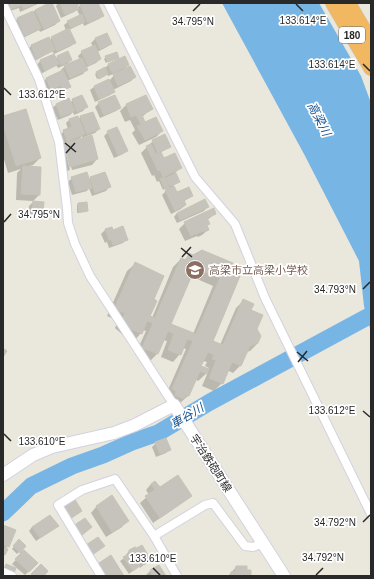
<svg xmlns="http://www.w3.org/2000/svg" width="374" height="579" viewBox="0 0 374 579" font-family="Helvetica,'Noto Sans JP',sans-serif">
<style>
.water{fill:#77b5e5}
.shadow{fill:#0003;fill-rule:evenodd}
.lines{fill:none;stroke-linecap:round;stroke-linejoin:round}
.river{stroke:#77b5e5;stroke-width:17}
.building{fill:#c6c3bc;stroke:#c6c3b6;fill-rule:evenodd}
.street-casing{stroke:#d2d2e1;stroke-width:10}
.secondary-casing{stroke:#d2d2e1;stroke-width:14}
.highway-casing{stroke:#c7c7c7;stroke-width:16}
.street{stroke:#fff;stroke-width:8}
.secondary{stroke:#fff;stroke-width:12}
.highway{stroke:#f1b761;stroke-width:15}
.ticks{fill:none;stroke:#292929;stroke-width:1.5}
.labels{text-anchor:middle;stroke-width:3.5;stroke-linejoin:round;paint-order:stroke}
.shield{fill:#fff;stroke:#696969;stroke-width:1}
.shield-label{font-size:10px;font-weight:bold;fill:#292929}
.education-label{font-size:11px;fill:#785e54;stroke:#fff;text-anchor:start}
.street-label{font-size:11px;fill:#292929;stroke:#fff}
.water-label{font-size:12px;font-style:italic;fill:#18528f;stroke:#fff}
.ticks-label{font-size:10px;text-anchor:middle;fill:#292929;stroke:#fff;stroke-width:3.5;stroke-linejoin:round;paint-order:stroke}
</style>
<rect width="100%" height="100%" fill="#eae7dc"/>
<polygon class="water" points="222,3 319,3 361,76 371,103 371,332 364,306 359,261 304,154"/>
<g class="shadow">
<polygon points="4,3 40,3 20,12 19,8 7,12"/>
<path d="M58 3H97L102 16 99 19 84 26 83 23 69 30 75 42 71 46 54 54 52 51 33 62 27 50 31 46 49 38V40L66 31 64 25 68 22 80 16 77 10 74 12 61 18 56 6ZM82 3 77 8 76 6Z"/>
<polygon points="35,10 59,21 55,25 40,32 39,30 21,39 14,23 17,19 33,13"/>
<polygon points="106,34 110,44 107,47 97,52 100,59 96,63 85,68 86,70 83,74 67,81 70,86 66,90 60,93 58,88 47,93 42,82 46,79 62,71 61,70 65,66 80,60 78,56 82,52 93,47 91,43 95,39"/>
<polygon points="54,55 55,59 58,56 71,60 67,64 58,68 56,65 41,74 37,65 40,61"/>
<polygon points="106,57 118,57 106,63 104,59"/>
<polygon points="124,58 128,65 122,71 135,77 131,81 113,90 114,92 110,95 95,102 90,90 94,87 110,80 116,73 108,76 107,74 97,79 95,74 104,69 108,65"/>
<polygon points="145,96 151,109 142,117 145,124 162,131 156,137 139,145 132,133 135,130 130,120 125,122 120,111 126,105"/>
<polygon points="69,99 70,103 73,100 86,107 83,111 74,115 73,112 70,115 58,120 52,108 56,105"/>
<polygon points="99,103 120,108 116,111 100,118 95,107"/>
<polygon points="3,117 40,158 33,165 27,167 40,168 39,195 33,201 16,200 17,173 21,169 8,173 3,156"/>
<path d="M81 117 99 129 95 133 84 137 97 159 92 165 72 170 66 146H64L70 170 64 172 58 149 63 144 60 135 64 131 68 129 66 123 69 120 78 119ZM82 136 83 139 78 140Z"/>
<polygon points="108,132 127,151 123,154 114,158 104,136"/>
<polygon points="153,141 169,146 160,153 163,159 181,167 175,173 179,182 173,186 177,194 192,196 183,202 185,205 181,209 171,214 162,195 167,190 166,188 163,190 159,181 157,182 154,175 152,176 141,153"/>
<polygon points="72,178 88,181 91,178 109,187 106,191 92,196 89,188 87,191 72,195 68,182"/>
<polygon points="33,202 42,211 39,215 29,214 29,206"/>
<polygon points="78,204 87,211 86,212 77,213 77,205"/>
<polygon points="207,207 204,211 177,223 174,217 177,213"/>
<polygon points="215,214 207,220 209,224 206,226 208,230 202,235 198,237 197,236 185,241 179,229 185,223"/>
<polygon points="111,228 112,231 127,239 123,243 109,248 107,242 105,243 101,234 105,230"/>
<path d="M190 254 231 263 211 341 220 345 236 308 244 300 250 310 256 329 258 343 250 351 246 352 241 365 233 373 227 370 222 383 214 391 202 386 208 372 198 381 195 379 188 396 180 403 165 397 186 349 183 348 180 354 173 362 161 357 167 341 163 340 157 354 150 361 135 355 146 331 143 330 141 333 134 341 124 336 115 328 118 321 107 316 127 271 135 264 152 300 149 316 152 318 173 267 181 259 184 260ZM190 276 213 286 193 334 170 324ZM203 361 207 362 205 366 209 368 208 370 200 367Z"/>
<polygon points="156,443 170,450 166,453 156,457 152,447"/>
<polygon points="151,484 159,489 191,496 185,501 153,523 140,503 149,495 146,490"/>
<polygon points="111,497 127,521 122,527 106,537 91,513 96,507"/>
<polygon points="3,526 8,546 5,549 3,556"/>
<polygon points="57,526 36,541 29,531 32,527"/>
<polygon points="19,541 25,546 17,554 12,549"/>
<polygon points="135,548 146,563 140,568 139,566 129,574 120,561 126,557 126,555 129,551"/>
<polygon points="24,551 37,563 25,575 12,564"/>
<polygon points="100,564 123,576 98,576 94,569"/>
<polygon points="236,567 246,571 250,576 228,576"/>
<polygon points="150,571 165,576 145,576"/>
</g>
<g class="lines">
<polyline class="river" points="3,513 31,486 72,466 103,455 132,442 158,433 210,402 371,315"/>
</g>
<g class="building">
<polygon points="9,3 33,3 34,5 23,9 22,5 11,9"/>
<polygon points="49,3 52,3 60,21 44,29 35,10"/>
<polygon points="60,3 76,3 79,9 65,15"/>
<polygon points="83,3 98,3 104,16 88,23 80,5"/>
<polygon points="33,11 41,28 25,36 17,18"/>
<polygon points="82,14 85,22 71,28 67,21"/>
<polygon points="69,28 76,43 57,51 51,37"/>
<polygon points="107,33 112,44 100,49 95,38"/>
<polygon points="49,37 55,50 36,59 31,45"/>
<polygon points="95,45 101,59 88,66 81,51"/>
<polygon points="68,51 72,60 61,65 57,56"/>
<polygon points="117,52 119,58 108,62 105,56"/>
<polygon points="54,54 59,64 45,71 40,60"/>
<polygon points="125,56 129,65 112,73 108,64"/>
<polygon points="82,58 88,70 70,78 64,65"/>
<polygon points="130,66 136,77 118,86 113,74"/>
<polygon points="105,67 108,74 99,79 96,72"/>
<polygon points="63,70 71,87 63,90 61,85 51,90 46,78"/>
<polygon points="109,79 115,92 99,99 94,86"/>
<polygon points="82,95 88,107 77,112 72,99"/>
<polygon points="115,95 121,108 104,115 98,102"/>
<polygon points="146,95 153,109 142,115 145,122 156,117 163,131 145,140 137,126 141,124 136,115 131,117 126,104"/>
<polygon points="69,98 75,111 61,117 56,104"/>
<polygon points="26,109 41,158 16,166 3,124 3,116"/>
<polygon points="93,112 100,129 87,134 80,116"/>
<polygon points="78,116 85,134 67,141 63,130 72,127 69,119"/>
<polygon points="117,127 128,151 118,155 107,131"/>
<polygon points="165,134 171,147 158,153 152,140"/>
<polygon points="92,135 98,159 70,167 64,143"/>
<polygon points="151,144 156,154 161,152 164,158 175,153 182,168 163,177 160,170 158,171 146,146"/>
<polygon points="23,166 41,167 40,195 21,194"/>
<polygon points="87,172 92,188 76,192 71,177"/>
<polygon points="105,172 111,187 95,193 90,177"/>
<polygon points="176,173 180,182 170,186 166,178"/>
<polygon points="165,177 169,187 165,189 160,179"/>
<polygon points="174,186 177,192 189,187 193,196 184,200 186,205 175,211 165,190"/>
<polygon points="205,199 209,207 180,220 177,213"/>
<polygon points="33,201 44,202 43,212 32,211"/>
<polygon points="87,202 88,211 79,212 78,203"/>
<polygon points="214,208 216,214 207,218 210,224 207,225 209,230 204,232 203,231 191,236 184,222"/>
<polygon points="123,226 128,240 113,245 111,239 109,240 105,229 112,227 113,230"/>
<path d="M202 250 233 263 229 272 240 276 213 341 223 345 243 299 254 304 251 310 263 315 257 329 261 336 258 343 250 346 241 366 232 362 223 384 209 378 216 360 212 359 214 355 208 352 201 366 209 369 207 374 200 371 189 396 186 395 184 399 175 395 176 391 172 389 193 341 187 339 181 355 168 350 174 334 168 331 158 354 142 348 153 323 147 321 142 334 131 329 122 320 125 313 114 309 135 262 164 276 154 299 157 301 150 316 155 318 181 258 186 260 189 253 193 255ZM195 268 220 278 196 334 171 324Z"/>
<polygon points="3,348 7,351 3,357"/>
<polygon points="166,438 171,450 160,454 155,442"/>
<polygon points="178,475 192,496 160,518 145,496 155,490 151,484 155,481 160,487"/>
<polygon points="112,495 129,521 112,532 96,506"/>
<polygon points="74,498 82,511 70,519 62,506"/>
<polygon points="50,515 59,526 40,538 32,527"/>
<polygon points="85,518 92,527 81,536 73,526"/>
<polygon points="3,525 16,530 9,547 3,545"/>
<polygon points="98,537 105,546 92,555 86,545"/>
<polygon points="19,539 26,546 20,553 13,546"/>
<polygon points="142,545 151,560 144,565 138,556 136,558 141,565 133,571 123,557 129,554 129,550 135,547 137,548"/>
<polygon points="3,547 8,549 5,555 3,554"/>
<polygon points="24,550 38,563 29,572 15,559"/>
<polygon points="111,555 124,576 107,576 99,563"/>
<polygon points="6,564 16,568 14,573 4,569"/>
<polygon points="41,564 48,571 44,576 33,576 31,574"/>
<polygon points="159,565 166,576 153,576 150,570"/>
<polygon points="236,566 247,566 247,570 251,570 251,576 230,576 231,572 235,572"/>
</g>
<g class="lines">
<defs>
<g id="street">
<polyline points="108,3 195,177 235,224 265,298 371,514"/>
<polyline points="3,4 39,79 59,142 67,208 68,223 75,244 90,276 174,405"/>
<polyline points="154,536 205,505 213,503 245,546 253,547 263,543"/>
<polyline points="3,572 12,576"/>
<polyline points="101,576 58,505 82,490 115,479 154,536 177,576"/>
</g>
<polyline id="secondary" points="3,475 33,455 52,447 114,433 135,425 174,405 284,576"/>
<g id="highway">
<polyline points="333,3 371,68"/>
<polyline points="348,3 371,42"/>
</g>
</defs>
<use href="#street" class="street-casing"/>
<use href="#secondary" class="secondary-casing"/>
<use href="#highway" class="highway-casing"/>
<use href="#street" class="street"/>
<use href="#secondary" class="secondary"/>
<use href="#highway" class="highway"/>
</g>
<path class="ticks" d="M296 4 303 11M193 11 200 4M363 64 370 71M4 88 11 95M65 143 76 152M66 153 75 143M4 222 11 214M181 248 192 257M182 257 191 247M363 289 370 282M297 352 308 361M298 362 307 351M363 411 370 417M4 434 11 441M363 522 370 515M153 568 160 575M316 575 323 568"/>
<defs>
<symbol id="school-disc" viewBox="-11 -11 22 22"><circle r="9.5" fill="#8d6e63" stroke="#fff"/><path d="M0-5L7-2L0 1L-7-2ZM-4 1L0 2.5L4 1V4Q0 6-4 4Z" fill="#fff"/></symbol>
</defs>
<g fill-rule="evenodd">
<use href="#school-disc" x="184" y="259" width="22" height="22"/>
</g>
<g class="labels">
<rect class="shield" x="339" y="27" width="26" height="16" rx="3"/>
<g class="shield-label">
<text x="352" y="39">180</text>
</g>
<g class="education-label">
<text x="209" y="274">高梁市立高梁小学校</text>
</g>
<g class="street-label">
<text transform="translate(211 463) rotate(57)" y="4">宇治鉄砲町線</text>
</g>
<g class="water-label">
<text transform="translate(319 119) rotate(63)" y="4">高梁川</text>
<text transform="translate(187 416) rotate(-31)" y="4">車谷川</text>
</g>
</g>
<g class="ticks-label">
<text x="303" y="24">133.614°E</text>
<text x="193" y="25">34.795°N</text>
<text x="332" y="68">133.614°E</text>
<text x="42" y="98">133.612°E</text>
<text x="39" y="218">34.795°N</text>
<text x="335" y="293">34.793°N</text>
<text x="332" y="414">133.612°E</text>
<text x="42" y="445">133.610°E</text>
<text x="335" y="526">34.792°N</text>
<text x="323" y="561">34.792°N</text>
<text x="153" y="562">133.610°E</text>
</g>
<rect width="374" height="579" fill="none" stroke="#292929" stroke-width="8"/>
</svg>
